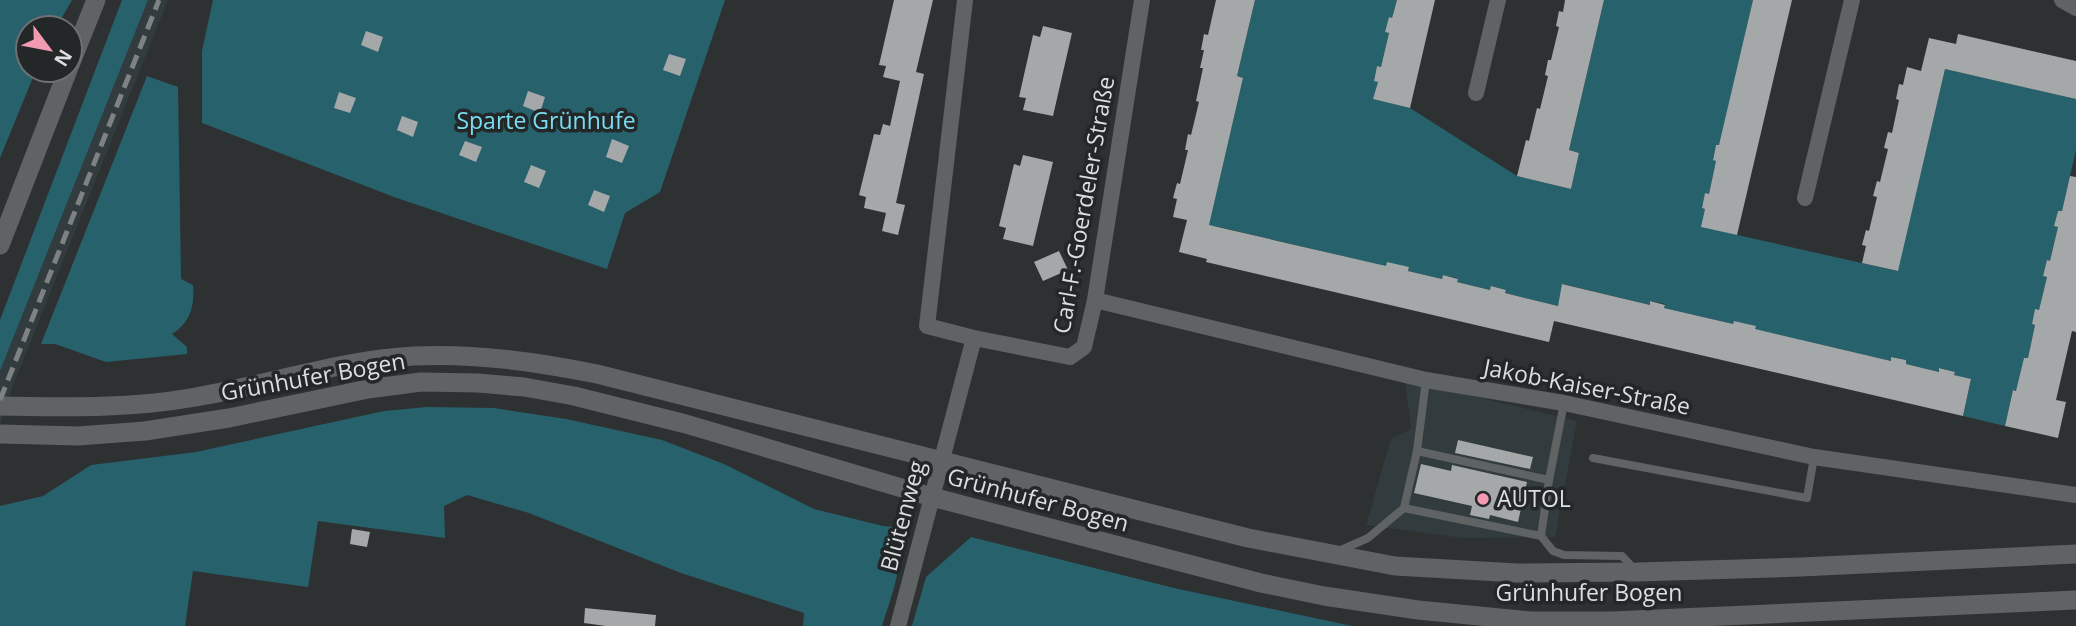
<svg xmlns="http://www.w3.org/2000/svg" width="2076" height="626" viewBox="0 0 2076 626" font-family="'Open Sans',sans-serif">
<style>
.built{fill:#323c3e}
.green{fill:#27616c}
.building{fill:#a4a8a9}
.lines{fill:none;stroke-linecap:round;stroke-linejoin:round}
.service{stroke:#5f6363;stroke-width:8}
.minor{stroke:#5f6363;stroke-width:16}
.secondary{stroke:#5f6363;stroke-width:19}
.rail{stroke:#7f8283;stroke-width:5;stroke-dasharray:14 7;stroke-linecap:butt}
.poi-dot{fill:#f19ab2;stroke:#242728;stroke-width:2.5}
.labels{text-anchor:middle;stroke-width:7;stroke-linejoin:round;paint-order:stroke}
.park-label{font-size:23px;fill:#78ddf1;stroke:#242728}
.street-label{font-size:23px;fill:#dcdedf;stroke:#242728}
.poi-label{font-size:23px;fill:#dcdedf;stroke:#242728;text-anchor:start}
</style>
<rect width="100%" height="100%" fill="#2e3132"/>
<g class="built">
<polygon points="148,0 168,0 14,383 0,425 0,371"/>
<polygon points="1405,380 1577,421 1555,537 1463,538 1366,525 1391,439 1411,429"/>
</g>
<g class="green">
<polygon points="0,0 72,0 56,28 28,28 28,70 36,70 0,158"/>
<polygon points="122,0 148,0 0,371 0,320"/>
<polygon points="213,0 725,0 660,192 625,213 607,269 394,197 202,123 202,51"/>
<polygon points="1255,0 1397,0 1392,18 1389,18 1385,32 1389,33 1381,67 1377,66 1374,80 1378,82 1374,99 1410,108 1517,176 1571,189 1579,153 1569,150 1604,0 1753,0 1720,145 1716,145 1713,159 1716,161 1709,194 1705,194 1702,208 1705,209 1702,227 1897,271 1945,69 2076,99 2076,150 2062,211 2058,211 2055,222 2058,227 2050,261 2047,261 2043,276 2047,277 2039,310 2035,310 2032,324 2035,325 2028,358 2024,358 2020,391 2013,390 2005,426 1963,416 1971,380 1954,375 1955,372 1940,368 1939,372 1906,364 1906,360 1892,357 1891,361 1769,333 1754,333 1755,326 1734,321 1733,324 1664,308 1665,304 1651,301 1650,305 1563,284 1558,306 1505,293 1506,290 1492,286 1490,290 1457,282 1457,278 1443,275 1442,279 1408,271 1409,267 1385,270 1372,263 1215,226 1207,232 1243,78 1237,76"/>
<path d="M147 76 178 87 181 279 193 285C195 306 190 323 172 334L187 347V354L106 362 55 344H41Z"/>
<path d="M427 407 494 408 566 419 662 440 724 464 814 509 883 526 894 527C910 551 890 600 882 626H803L804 613 681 573 529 513 467 495 444 506 445 538 318 521 308 587 193 571 185 626H0V506L43 496 91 465 196 452 384 411Z"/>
<polygon points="971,537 1174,588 1352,626 912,626 926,577"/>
</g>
<g class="building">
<polygon points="894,0 933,0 916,72 924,74 896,203 905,205 898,235 882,231 886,213 864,208 866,197 859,195 874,134 880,135 883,124 890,126 900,81 883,77 886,66 879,65"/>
<polygon points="1216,0 1255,0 1237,76 1243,78 1209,225 1386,266 1387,262 1409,267 1408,271 1442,279 1443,275 1458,279 1457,282 1490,290 1491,286 1506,290 1505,293 1558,306 1562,284 1650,305 1650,301 1665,305 1664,308 1733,324 1734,321 1756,326 1755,329 1891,361 1891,357 1906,360 1906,364 1939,372 1939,368 1955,372 1954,375 1971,379 1963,416 1554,321 1549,342 1206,262 1207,259 1179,252 1187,220 1173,217 1177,199 1173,198 1177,183 1180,184 1188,150 1185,150 1188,134 1191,135 1199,102 1196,101 1203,68 1200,68 1204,50 1201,50 1204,34 1208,35"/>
<polygon points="1397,0 1435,0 1410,108 1373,99 1378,82 1374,81 1377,66 1381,67 1389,33 1385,32 1389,17 1392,18"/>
<polygon points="1565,0 1604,0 1569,150 1579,153 1571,189 1517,176 1526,140 1529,141 1537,108 1540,109 1548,76 1545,75 1548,60 1551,60 1559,27 1556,26 1559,11 1563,12"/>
<polygon points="1753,0 1792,0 1737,235 1701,227 1705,209 1702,208 1705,193 1709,194 1716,161 1713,160 1716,145 1719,145"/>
<polygon points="1043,26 1072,33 1053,116 1023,110 1026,98 1019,97 1033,35 1040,37"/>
<polygon points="366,31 383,37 378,52 361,45"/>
<polygon points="1958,34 2076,61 2076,99 1945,69 1898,271 1862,263 1866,246 1862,245 1866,230 1869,231 1877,197 1873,196 1877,181 1880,182 1888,149 1884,148 1888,132 1892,133 1899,100 1896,99 1899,84 1903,85 1907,67 1921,71 1929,38 1956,44"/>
<polygon points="669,54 686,59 680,76 663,70"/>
<polygon points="528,91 545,97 540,113 523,106"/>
<polygon points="339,92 356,98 350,113 334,108"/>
<polygon points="402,116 418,122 413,137 397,130"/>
<polygon points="612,139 629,146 622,163 606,157"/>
<polygon points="465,141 482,147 476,162 459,155"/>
<polygon points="1023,155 1053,162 1033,246 1003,239 1006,228 999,226 1014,164 1020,166"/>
<polygon points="531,165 546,171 539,188 524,182"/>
<polygon points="2070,176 2076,177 2076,332 2072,331 2056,400 2066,402 2058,438 2005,426 2013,390 2016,391 2024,358 2028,358 2035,325 2032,324 2035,309 2039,310 2047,277 2043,276 2047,260 2050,261 2058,227 2054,226 2058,211 2062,211"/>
<polygon points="594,190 610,196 604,212 588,205"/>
<polygon points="1059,251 1068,270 1043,281 1034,262"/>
<polygon points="1458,440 1533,457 1530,469 1455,453"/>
<polygon points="1421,464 1451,471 1452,465 1527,482 1518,522 1490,515 1489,519 1470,515 1472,506 1414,493"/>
<polygon points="352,529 370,532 367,547 350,544"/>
<polygon points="585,608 656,615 655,626 606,626 584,623"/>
</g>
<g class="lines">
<g class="service">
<polyline points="1417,451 1549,480"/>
<polyline points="1593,458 1807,498 1814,457"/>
<polyline points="1404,508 1541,536 1553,551 1564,555 1622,556 1636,571"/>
<polyline points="1541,536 1549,480 1564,403"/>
<polyline points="1341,550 1368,538 1404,508 1417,451 1426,380"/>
</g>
<g class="minor">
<polyline points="965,0 927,326 974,338"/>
<polyline points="2062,0 2076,8"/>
<polyline points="1476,93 1498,0"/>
<polyline points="1805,198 1852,0"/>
<polyline points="1095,300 1426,380 1564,403 1814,457 2076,495"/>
<polyline points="898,626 974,338 1070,357 1084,347 1095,300 1142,0"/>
</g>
<g class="secondary">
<polyline points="70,65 96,0"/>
<polyline points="0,245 68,70"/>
<path d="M0 406C64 407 127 409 190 398 265 386 338 360 414 356 476 353 536 362 597 374L1248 538 1395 566 1517 573 1637 572 1801 567 2076 554"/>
<polyline points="0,434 78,436 145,431 229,418 368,389 421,382 478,383 524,387 574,396 686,424 932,497 1261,583 1324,596 1418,610 1530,621 1612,621 2076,600"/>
</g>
<polyline class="rail" points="0,400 159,0"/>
</g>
<circle class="poi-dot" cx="1483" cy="499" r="7"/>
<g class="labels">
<g class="park-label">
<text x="546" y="129">Sparte Grünhufe</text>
</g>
<g class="street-label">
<text transform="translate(1084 205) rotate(-80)" y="8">Carl-F.-Goerdeler-Straße</text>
<text transform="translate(313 377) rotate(-10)" y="8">Grünhufer Bogen</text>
<text transform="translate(1587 387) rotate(11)" y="8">Jakob-Kaiser-Straße</text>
<text transform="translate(1038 500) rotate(15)" y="8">Grünhufer Bogen</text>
<text transform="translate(903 516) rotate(-75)" y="8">Blütenweg</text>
<text x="1589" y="601">Grünhufer Bogen</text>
</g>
<g class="poi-label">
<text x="1497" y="507">AUTOL</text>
</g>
</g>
<g transform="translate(49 49) rotate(122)"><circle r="33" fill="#242728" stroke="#6e7071" stroke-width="2"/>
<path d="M0-5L12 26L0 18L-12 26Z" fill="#f19ab2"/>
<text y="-10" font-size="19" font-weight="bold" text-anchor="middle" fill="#dcdedf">N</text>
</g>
</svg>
